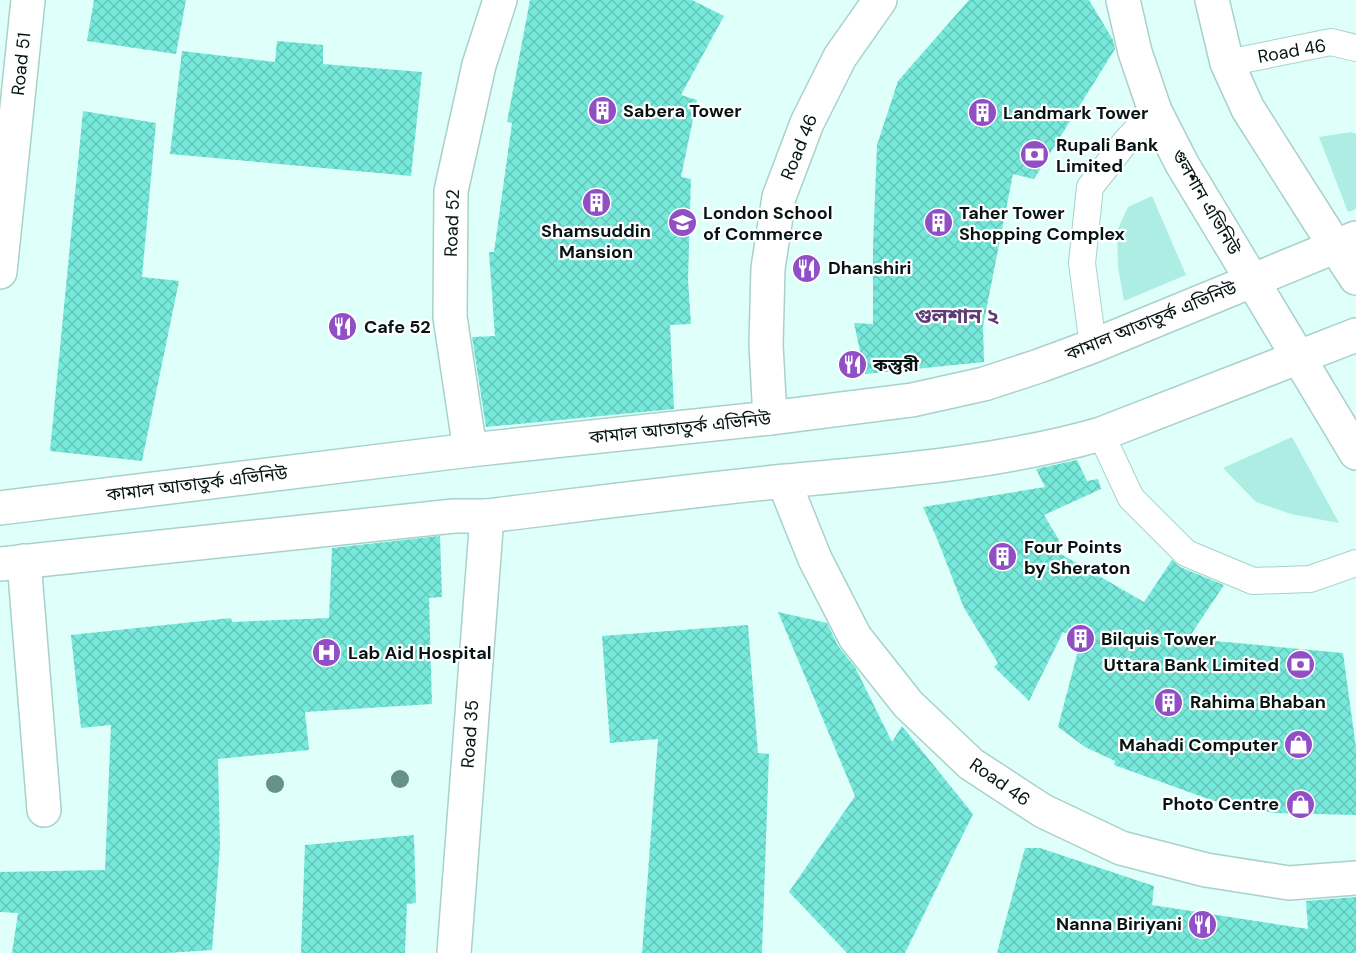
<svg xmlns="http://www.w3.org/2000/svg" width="1356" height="953" viewBox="0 0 1356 953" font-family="'DM Sans','Noto Sans Bengali',sans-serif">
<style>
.grass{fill:#adede4}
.building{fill:url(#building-cross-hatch)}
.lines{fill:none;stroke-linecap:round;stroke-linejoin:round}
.service-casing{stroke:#a9d1cb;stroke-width:28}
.minor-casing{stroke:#a9d1cb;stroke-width:36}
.tertiary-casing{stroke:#a9d1cb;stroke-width:36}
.secondary-casing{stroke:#a9d1cb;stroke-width:36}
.service{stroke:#fff;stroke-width:26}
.minor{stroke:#fff;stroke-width:33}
.tertiary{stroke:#fff;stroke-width:33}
.secondary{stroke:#fff;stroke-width:33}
.tree{fill:#64918c}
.labels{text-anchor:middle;stroke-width:4.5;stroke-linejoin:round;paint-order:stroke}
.street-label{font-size:18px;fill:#061513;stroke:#fff}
.poi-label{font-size:18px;font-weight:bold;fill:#061513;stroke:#fff;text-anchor:start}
.quarter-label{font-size:21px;font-weight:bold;fill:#5b3c76;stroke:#fff}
</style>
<defs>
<pattern id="building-cross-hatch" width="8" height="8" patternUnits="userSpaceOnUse" patternTransform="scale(1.5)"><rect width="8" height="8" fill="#76e9db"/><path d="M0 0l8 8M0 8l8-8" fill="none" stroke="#65c7bb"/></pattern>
</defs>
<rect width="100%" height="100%" fill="#defffa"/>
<g class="grass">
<polygon points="1351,132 1356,134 1356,209 1348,212 1319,137"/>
<polygon points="1152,196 1186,275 1124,301 1118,267 1117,231 1128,207"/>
<polygon points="1292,437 1339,523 1291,514 1256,502 1223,468"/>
</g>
<g class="building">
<polygon points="94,0 186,0 176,54 87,41"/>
<polygon points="530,0 692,0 724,16 681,95 697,100 681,177 691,179 688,280 691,324 670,325 674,409 486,427 472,337 495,336 489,252 494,252 512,123 507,122"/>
<polygon points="969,0 1089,0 1113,40 1115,49 1034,179 1013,174 983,326 984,362 865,374 854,323 873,324 873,246 877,145 898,81"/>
<polygon points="277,41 323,45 323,64 422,72 411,176 170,154 182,51 275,62"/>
<polygon points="83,111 156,123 142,277 179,281 142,461 50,451"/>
<polygon points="1077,460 1087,481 1098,479 1101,489 1044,515 1059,540 1061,554 1144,602 1172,560 1180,567 1224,585 1190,636 1216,638 1215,641 1343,653 1356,748 1356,815 1274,813 1214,801 1114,765 1115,761 1085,747 1058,727 1081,639 1063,632 1029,701 994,667 998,663 964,608 938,541 923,507 1045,487 1036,469"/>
<polygon points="440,536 442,597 429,598 432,704 305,712 309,750 218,759 220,846 212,950 167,953 12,953 18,913 0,912 0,872 105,870 111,725 81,728 71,635 231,618 232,622 329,618 332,548"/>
<polygon points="778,612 827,623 838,646 855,667 892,742 902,726 973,814 905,953 847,953 789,892 855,796"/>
<polygon points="748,625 758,753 769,754 762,953 642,953 658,739 610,743 602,636"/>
<polygon points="414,835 416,903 407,904 405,953 301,953 305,845"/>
<polygon points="1025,848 1040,848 1154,886 1152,905 1308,929 1306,901 1356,897 1356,953 997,953"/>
</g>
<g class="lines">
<defs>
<g id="service">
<polyline points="1227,63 1331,42 1356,48"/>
<polyline points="1093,346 1082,263 1090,187 1127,140 1155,111"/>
<polyline points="1101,434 1131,498 1186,553 1253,581 1310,579 1356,563"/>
</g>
<g id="minor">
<polyline points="0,272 28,0"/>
<polyline points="770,418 766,345 768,268 779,197 807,123 840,57 880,0"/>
<polyline points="470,450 450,317 451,191 479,65 500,0"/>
<polyline points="784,482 815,559 855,637 908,704 971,764 1043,811 1121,848 1206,870 1289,883 1356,878"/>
<polyline points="24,561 44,810"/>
<polyline points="454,953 487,516"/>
</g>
<g id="tertiary">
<polyline points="1123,0 1135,52 1155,111 1182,164 1252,280"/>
<polyline points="1212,0 1227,63 1248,109 1335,246"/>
</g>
<g id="secondary">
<polyline points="1335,246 1356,278"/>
<polyline points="1252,280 1356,453"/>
<polyline points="0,508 470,450 770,418 912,400 984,384 1039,366 1093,346 1356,238"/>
<path d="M0 564 454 516H487C586 504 686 491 786 481 892 471 999 463 1101 434L1356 335"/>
</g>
</defs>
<use href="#service" class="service-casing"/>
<use href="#minor" class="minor-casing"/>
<use href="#tertiary" class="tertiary-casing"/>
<use href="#secondary" class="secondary-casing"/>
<use href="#service" class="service"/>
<use href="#minor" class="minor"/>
<use href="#tertiary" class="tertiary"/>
<use href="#secondary" class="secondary"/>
</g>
<g class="tree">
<circle cx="400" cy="779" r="9"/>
<circle cx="275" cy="784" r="9"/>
</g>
<defs>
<symbol id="building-disc" viewBox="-11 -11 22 22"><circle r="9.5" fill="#904fc5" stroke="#fff"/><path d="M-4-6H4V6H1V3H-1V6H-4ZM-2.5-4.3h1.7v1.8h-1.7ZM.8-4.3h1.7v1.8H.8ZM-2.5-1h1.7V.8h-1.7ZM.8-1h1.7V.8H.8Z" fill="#fff"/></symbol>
<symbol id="bank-disc" viewBox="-11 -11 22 22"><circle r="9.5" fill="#904fc5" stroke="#fff"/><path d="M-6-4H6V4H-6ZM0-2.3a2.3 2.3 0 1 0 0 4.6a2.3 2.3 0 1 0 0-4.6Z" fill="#fff"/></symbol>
<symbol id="university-disc" viewBox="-11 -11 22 22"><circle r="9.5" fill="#904fc5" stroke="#fff"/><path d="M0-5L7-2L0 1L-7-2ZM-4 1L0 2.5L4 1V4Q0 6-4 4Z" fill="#fff"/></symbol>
<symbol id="restaurant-disc" viewBox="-11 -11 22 22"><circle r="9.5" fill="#904fc5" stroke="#fff"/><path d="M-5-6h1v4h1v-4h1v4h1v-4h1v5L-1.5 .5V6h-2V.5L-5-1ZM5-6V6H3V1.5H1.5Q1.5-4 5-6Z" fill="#fff"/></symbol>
<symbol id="hospital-disc" viewBox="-11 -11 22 22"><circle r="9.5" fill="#904fc5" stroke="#fff"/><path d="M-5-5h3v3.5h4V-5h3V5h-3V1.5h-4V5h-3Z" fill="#fff"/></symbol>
<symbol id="shop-disc" viewBox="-11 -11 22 22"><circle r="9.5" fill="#904fc5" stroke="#fff"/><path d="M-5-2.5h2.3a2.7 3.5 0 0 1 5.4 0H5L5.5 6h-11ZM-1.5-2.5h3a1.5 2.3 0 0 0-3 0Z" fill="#fff"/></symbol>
</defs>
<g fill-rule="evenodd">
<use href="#building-disc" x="586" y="94" width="33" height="33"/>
<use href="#building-disc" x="966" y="96" width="33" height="33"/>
<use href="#bank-disc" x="1018" y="138" width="33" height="33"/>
<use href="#building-disc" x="580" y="186" width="33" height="33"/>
<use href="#university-disc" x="666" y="206" width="33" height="33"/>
<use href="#building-disc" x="922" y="206" width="33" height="33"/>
<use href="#restaurant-disc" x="790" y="252" width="33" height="33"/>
<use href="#restaurant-disc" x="326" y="310" width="33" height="33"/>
<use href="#restaurant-disc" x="836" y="348" width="33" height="33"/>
<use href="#building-disc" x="986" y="540" width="33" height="33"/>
<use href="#building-disc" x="1064" y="622" width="33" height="33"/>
<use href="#hospital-disc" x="310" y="636" width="33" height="33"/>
<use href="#bank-disc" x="1284" y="648" width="33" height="33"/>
<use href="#building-disc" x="1152" y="686" width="33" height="33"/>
<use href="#shop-disc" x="1282" y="728" width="33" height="33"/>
<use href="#shop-disc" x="1284" y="788" width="33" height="33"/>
<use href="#restaurant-disc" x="1186" y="908" width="33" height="33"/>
</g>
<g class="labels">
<g class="street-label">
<text transform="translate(1292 51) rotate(-10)" y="6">Road 46</text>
<text transform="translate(21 64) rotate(-84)" y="6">Road 51</text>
<text transform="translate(799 147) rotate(-68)" y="6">Road 46</text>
<text transform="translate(1206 202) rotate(60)" y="6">গুলশান এভিনিউ</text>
<text transform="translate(452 223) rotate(-88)" y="6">Road 52</text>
<text transform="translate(1151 321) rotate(-22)" y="6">কামাল আতাতুর্ক এভিনিউ</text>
<text transform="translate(680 428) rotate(-6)" y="6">কামাল আতাতুর্ক এভিনিউ</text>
<text transform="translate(197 484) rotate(-7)" y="6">কামাল আতাতুর্ক এভিনিউ</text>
<text transform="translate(470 734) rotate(-86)" y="6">Road 35</text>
<text transform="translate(1000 782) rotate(35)" y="6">Road 46</text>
</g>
<g class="poi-label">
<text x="623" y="117">Sabera Tower</text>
<text x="1003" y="119">Landmark Tower</text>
<text x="1056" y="151">Rupali Bank<tspan x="1056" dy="21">Limited</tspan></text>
<text x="703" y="219">London School<tspan x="703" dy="21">of Commerce</tspan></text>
<text x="959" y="219">Taher Tower<tspan x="959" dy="21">Shopping Complex</tspan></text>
<text x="596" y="237" text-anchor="middle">Shamsuddin<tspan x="596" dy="21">Mansion</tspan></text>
<text x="828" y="274">Dhanshiri</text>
<text x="364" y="333">Cafe 52</text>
<text x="873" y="371">কস্তুরী</text>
<text x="1024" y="553">Four Points<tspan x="1024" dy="21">by Sheraton</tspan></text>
<text x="1101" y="645">Bilquis Tower</text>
<text x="348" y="659">Lab Aid Hospital</text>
<text x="1279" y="671" text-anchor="end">Uttara Bank Limited</text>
<text x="1190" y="708">Rahima Bhaban</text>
<text x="1278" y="751" text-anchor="end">Mahadi Computer</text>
<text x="1279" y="810" text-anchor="end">Photo Centre</text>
<text x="1182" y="930" text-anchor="end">Nanna Biriyani</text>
</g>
<g class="quarter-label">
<text x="957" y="323">গুলশান ২</text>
</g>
</g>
</svg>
